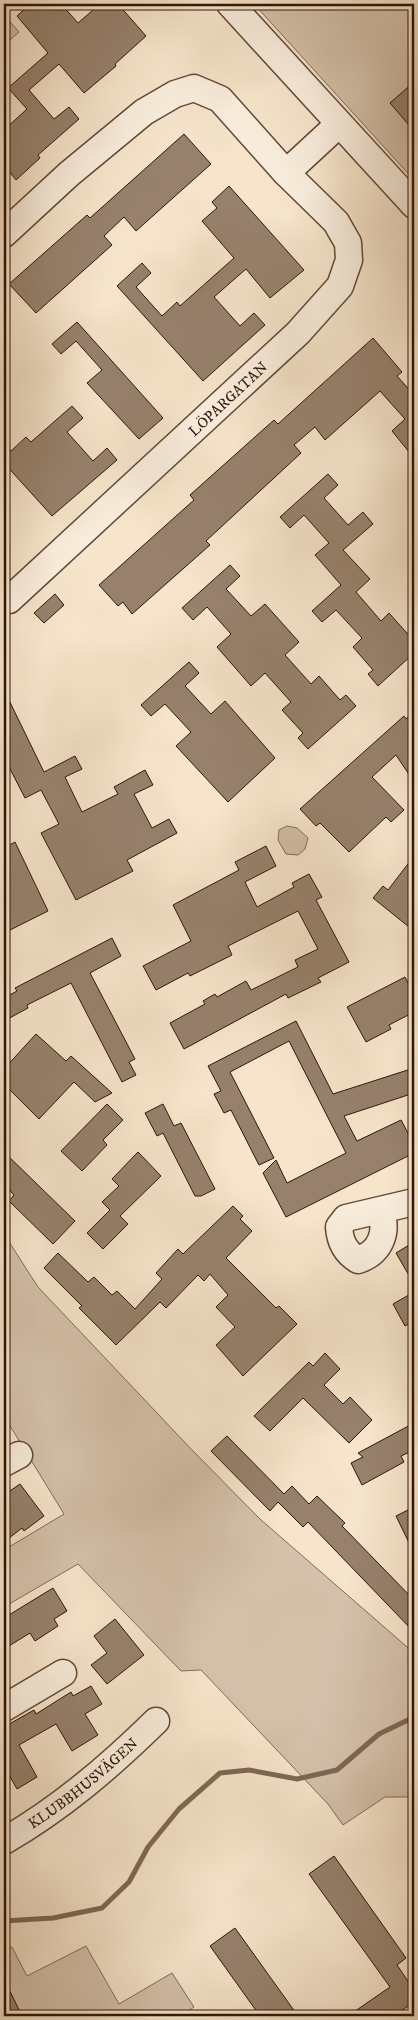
<svg xmlns="http://www.w3.org/2000/svg" width="418" height="2020" viewBox="0 0 418 2020" font-family="'IM FELL DW Pica',serif">
<style>
.green{fill:#d4c1aa;stroke:#826a59}
.lines{fill:none;stroke-linecap:round;stroke-linejoin:round}
.stream{stroke:#7f6755;stroke-width:5}
.building{fill:#97816d;stroke:#301408}
.minor-casing{stroke:#624839;stroke-width:29}
.minor{stroke:#f9eedd;stroke-width:26}
.labels{text-anchor:middle;stroke-width:4.5;stroke-linejoin:round;paint-order:stroke}
.street-label{font-size:15px;fill:#301408;stroke:#f9eedd}
</style>
<rect width="100%" height="100%" fill="#f6e5cb"/>
<filter id="stains"><feTurbulence type="fractalNoise" baseFrequency=".004" numOctaves="4"/><feColorMatrix values="0 0 0 0 .2 0 0 0 0 .09 0 0 0 0 .02 0 0 0 .5 -.17"/></filter>
<radialGradient id="worn" r=".72"><stop offset=".6" stop-color="#630" stop-opacity="0"/><stop offset="1" stop-color="#630" stop-opacity=".3"/></radialGradient>
<g class="green">
<polygon points="254,4 414,4 414,180"/>
<polygon points="4,15 19,32 4,45"/>
<polygon points="287,826 297,828 308,838 305,849 298,855 286,854 278,840 279,830"/>
<polygon points="4,1234 38,1287 192,1450 260,1519 414,1653 414,1797 385,1797 343,1825 328,1804 201,1670 181,1671 78,1564 4,1607 4,1550 64,1514 4,1416"/>
<polygon points="86,1946 119,2004 172,1973 194,2007 181,2016 4,2016 4,1951 12,1947 27,1976"/>
</g>
<g class="lines">
<polyline class="stream" points="4,1921 53,1918 102,1908 129,1882 148,1847 179,1809 220,1773 249,1770 297,1779 337,1770 379,1734 408,1720 414,1720"/>
</g>
<g class="building">
<polygon points="30,4 61,4 78,23 100,4 118,4 146,36 115,64 116,66 84,93 59,64 29,90 54,119 69,107 79,119 38,155 40,158 16,180 4,165 4,130 27,109 8,88 48,53 17,16"/>
<polygon points="414,82 414,131 390,103"/>
<polygon points="184,134 211,164 136,231 124,217 104,236 112,245 36,313 9,284 87,215 90,218"/>
<polygon points="229,186 304,270 270,298 246,269 214,297 240,326 254,313 265,325 203,381 117,286 142,263 151,273 136,287 162,316 177,302 180,306 234,258 202,221 217,208 212,202"/>
<polygon points="77,322 163,418 139,439 87,383 102,370 76,341 61,354 52,344"/>
<polygon points="373,338 402,372 397,376 414,395 414,458 392,431 405,419 380,391 325,440 315,427 294,445 301,453 206,541 210,545 132,614 123,602 118,606 99,585 194,500 190,495 274,420 278,424"/>
<polygon points="72,406 83,418 67,432 93,461 107,448 117,460 52,516 4,463 4,442 11,451 26,437 31,442"/>
<polygon points="328,474 338,485 324,498 348,525 363,512 373,524 343,550 370,579 356,592 381,621 389,613 414,641 414,653 378,686 368,674 373,670 353,647 362,638 336,610 322,622 312,611 341,585 315,555 329,543 304,515 290,528 280,517"/>
<polygon points="230,565 240,576 226,589 251,616 265,604 299,642 285,655 311,684 319,676 340,700 346,695 356,706 308,749 298,738 303,733 282,710 291,702 265,673 251,686 217,647 231,634 207,607 193,620 182,608"/>
<polygon points="55,594 64,605 44,623 34,613"/>
<polygon points="189,662 199,673 185,686 211,714 225,701 275,758 228,802 176,746 191,732 165,704 151,716 141,705"/>
<polygon points="4,690 44,772 75,756 82,769 65,777 82,812 118,794 114,787 145,770 153,785 134,794 152,828 169,819 177,833 127,860 133,871 76,900 41,833 59,824 41,790 25,798 8,765 4,767"/>
<polygon points="414,711 414,782 396,755 372,777 404,810 391,822 386,817 349,852 320,823 316,826 300,809 404,716 406,719"/>
<polygon points="15,842 48,911 4,933 4,848"/>
<polygon points="266,846 276,866 245,882 257,907 294,887 292,883 309,874 322,897 316,900 349,962 318,978 321,982 288,998 286,994 184,1049 170,1023 205,1004 203,1001 215,994 217,997 246,981 251,990 298,967 295,960 318,949 298,911 228,946 232,955 190,976 188,973 156,990 143,966 191,941 173,905 239,870 235,862"/>
<polygon points="414,856 414,931 373,898 383,886 388,890"/>
<polygon points="112,938 121,956 90,973 135,1059 129,1062 136,1075 122,1082 71,983 27,1005 28,1008 4,1021 4,998 17,991 15,988"/>
<polygon points="405,977 414,995 414,1012 389,1025 391,1029 366,1042 347,1007"/>
<polygon points="296,1021 333,1094 414,1068 414,1093 344,1116 357,1141 401,1120 408,1133 414,1130 414,1153 286,1217 263,1173 276,1160 287,1183 346,1153 289,1041 230,1072 274,1158 259,1165 231,1110 224,1113 214,1094 221,1091 208,1066"/>
<polygon points="36,1034 66,1061 71,1056 112,1093 95,1102 74,1082 39,1119 4,1084 4,1069"/>
<polygon points="107,1104 123,1120 103,1140 107,1145 82,1171 61,1151"/>
<polygon points="163,1104 174,1126 181,1123 215,1189 201,1196 195,1196 163,1133 157,1136 145,1113"/>
<polygon points="4,1152 75,1221 53,1244 9,1201 14,1195 4,1184"/>
<polygon points="138,1152 161,1176 120,1216 128,1224 103,1249 87,1233 110,1210 102,1202 119,1186 112,1179"/>
<polygon points="233,1206 243,1216 240,1219 252,1231 226,1258 276,1308 279,1306 297,1324 243,1376 216,1345 235,1327 216,1307 228,1295 210,1274 204,1281 198,1275 166,1308 160,1302 116,1345 79,1308 82,1306 44,1268 58,1253 88,1282 94,1277 112,1295 117,1291 135,1309 162,1279 156,1273 178,1249 183,1254"/>
<polygon points="414,1242 414,1284 396,1253"/>
<polygon points="414,1292 414,1321 405,1326 393,1304"/>
<polygon points="325,1353 340,1369 324,1385 343,1404 350,1397 372,1420 349,1443 303,1398 270,1431 254,1416 309,1362 313,1366"/>
<polygon points="414,1423 414,1450 401,1456 404,1462 362,1485 351,1463 363,1457 358,1453"/>
<polygon points="227,1436 284,1494 292,1486 309,1504 317,1496 345,1523 342,1526 414,1600 414,1632 308,1522 303,1527 278,1502 270,1511 211,1451"/>
<polygon points="20,1484 44,1516 24,1531 22,1528 4,1542 4,1495"/>
<polygon points="414,1507 414,1553 396,1516"/>
<polygon points="53,1588 67,1611 54,1619 58,1626 35,1641 30,1633 4,1649 4,1618"/>
<polygon points="115,1619 144,1655 107,1684 91,1665 107,1653 94,1636"/>
<polygon points="91,1686 102,1704 85,1714 98,1735 72,1751 56,1724 19,1745 37,1777 17,1789 4,1766 4,1727 34,1710 36,1714 71,1692 73,1696"/>
<polygon points="334,1856 406,1958 397,1965 414,1990 414,2002 394,2016 348,2016 390,1987 309,1874"/>
<polygon points="235,1928 298,2016 260,2016 210,1946"/>
<polygon points="4,1979 22,2016 4,2016"/>
</g>
<g class="lines">
<defs>
<g id="minor">
<polyline points="230,4 414,205"/>
<polyline points="286,173 339,124"/>
<polyline points="4,234 69,174 144,112 175,94 194,88 220,99 286,173 336,222 348,243 349,260 340,286 298,333 9,600"/>
<path d="M380 1211C389 1232 380 1253 358 1260 345 1252 340 1242 339 1227L346 1218 414 1202"/>
<polyline points="4,1463 19,1455"/>
<polyline points="4,1708 63,1673"/>
<path id="s1" d="M4 1841C61 1808 109 1767 156 1721"/>
</g>
</defs>
<use href="#minor" class="minor-casing"/>
<use href="#minor" class="minor"/>
</g>
<g class="labels">
<g class="street-label">
<text transform="translate(228 399) rotate(-43)" y="5">LÖPARGATAN</text>
<text dy="5" stroke="none"><textPath href="#s1" startOffset="98">KLUBBHUSVÄGEN</textPath></text>
</g>
</g>
<rect width="418" height="2020" fill="none" stroke="#f6e5cb" stroke-width="20"/>
<rect x="5" y="5" width="408" height="2010" fill="none" stroke="#301408" stroke-width="2.5"/>
<rect x="10" y="10" width="398" height="2000" fill="none" stroke="#301408"/>
<rect width="100%" height="100%" filter="url(#stains)"/>
<rect width="100%" height="100%" fill="url(#worn)"/>
</svg>
